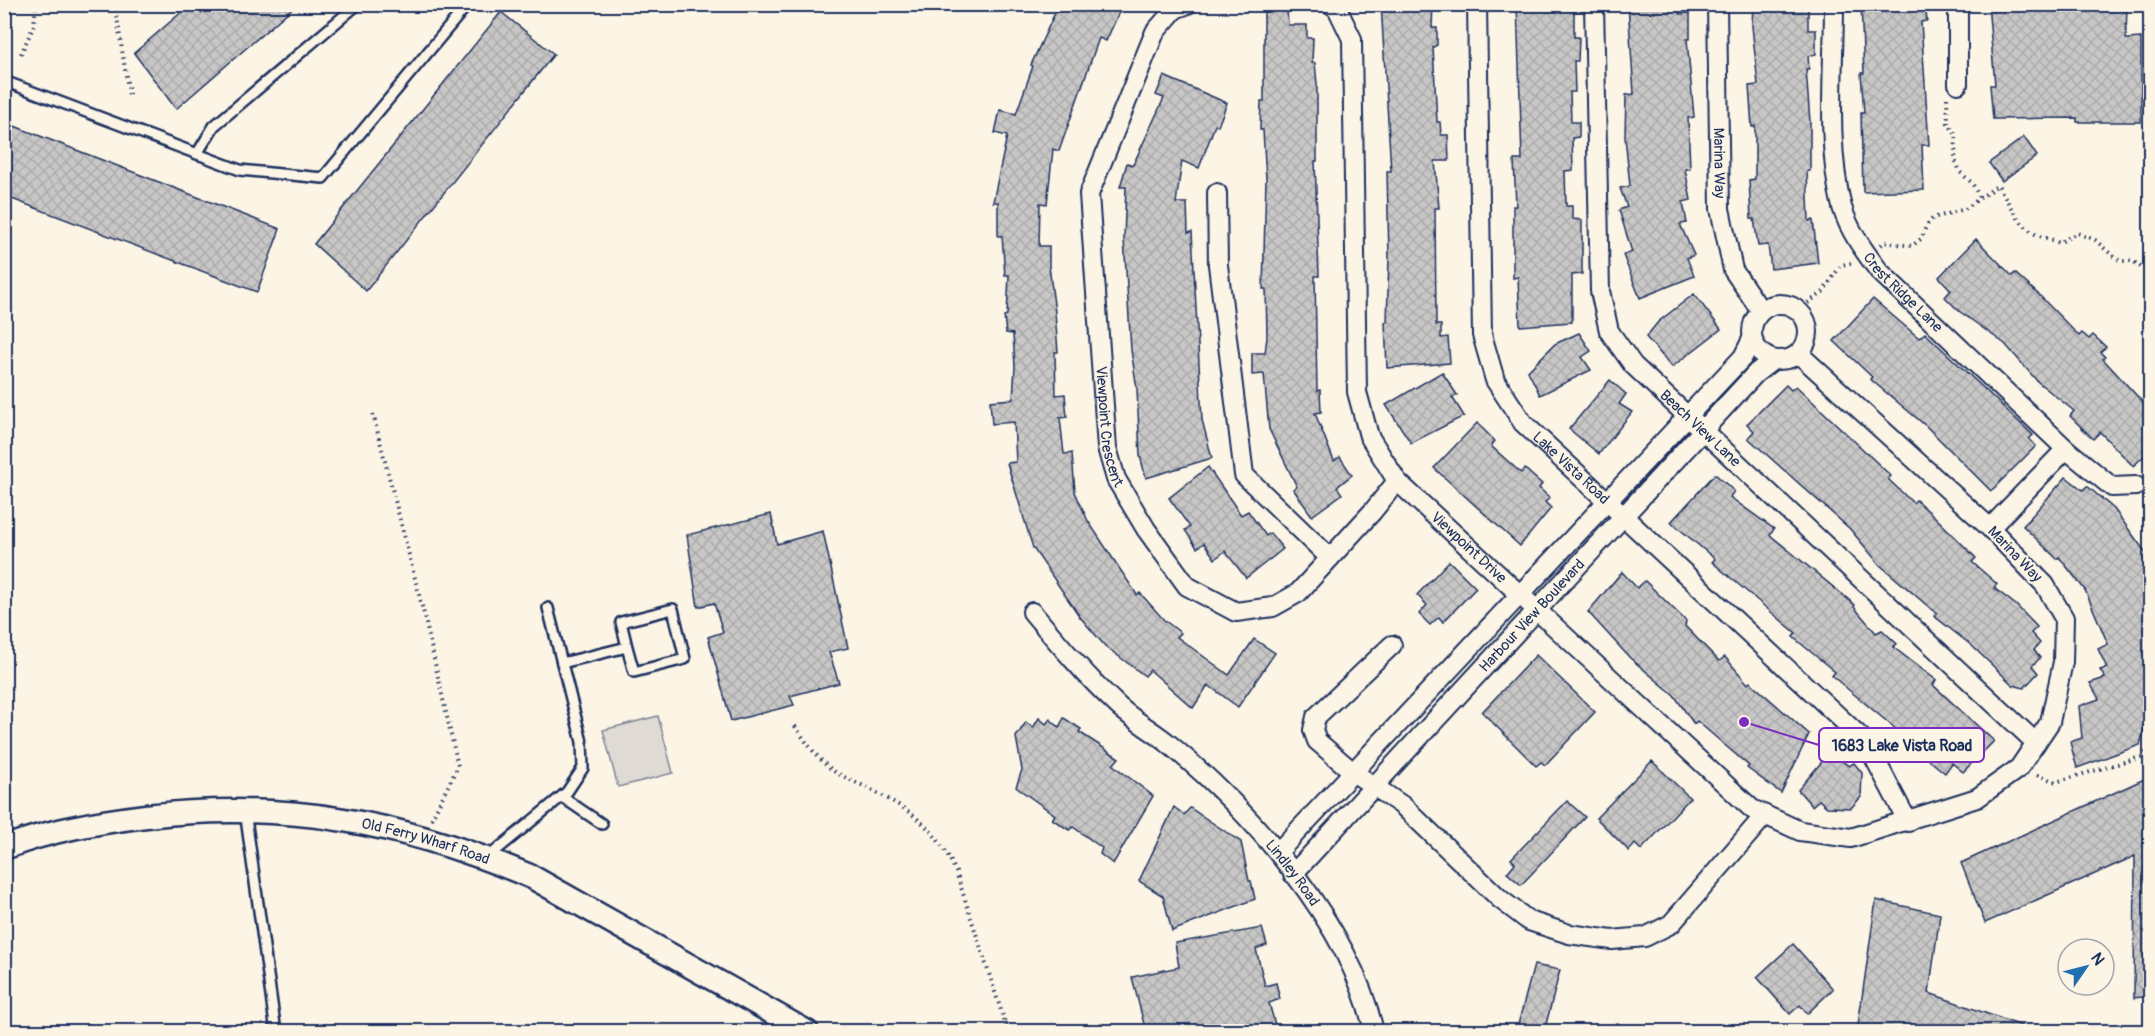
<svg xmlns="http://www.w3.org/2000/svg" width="2155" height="1036" viewBox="0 0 2155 1036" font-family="Pangolin,sans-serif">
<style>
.garden{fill:#dfdbd4;stroke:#7d8599;stroke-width:1.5}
.building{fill:url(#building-cross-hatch);stroke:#1b2f5e;stroke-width:1.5}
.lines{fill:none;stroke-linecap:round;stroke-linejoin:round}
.service-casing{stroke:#1b2f5e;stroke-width:14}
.minor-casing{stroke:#1b2f5e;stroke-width:22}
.tertiary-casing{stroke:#1b2f5e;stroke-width:27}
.path{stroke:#1b2f5e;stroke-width:4;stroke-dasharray:1.5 4.5;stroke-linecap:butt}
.service{stroke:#fcf5e5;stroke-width:9}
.minor{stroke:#fcf5e5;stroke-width:18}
.tertiary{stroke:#fcf5e5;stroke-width:22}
.labels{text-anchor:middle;stroke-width:4.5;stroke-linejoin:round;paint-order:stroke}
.street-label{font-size:15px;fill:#1b2f5e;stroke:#fcf5e5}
.leader{fill:none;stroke:#7b2cbf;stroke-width:2}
.callout-dot{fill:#7b2cbf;stroke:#fcf5e5;stroke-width:2}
.callout{fill:#fcf5e5;stroke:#7b2cbf;stroke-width:2}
.callout-label{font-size:16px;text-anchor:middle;font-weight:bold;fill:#1b2f5e}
</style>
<defs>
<pattern id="building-cross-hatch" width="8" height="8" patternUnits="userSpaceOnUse" patternTransform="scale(1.5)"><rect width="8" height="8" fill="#c8c7c6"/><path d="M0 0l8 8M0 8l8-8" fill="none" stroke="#ababac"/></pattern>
</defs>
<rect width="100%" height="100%" fill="#fcf5e5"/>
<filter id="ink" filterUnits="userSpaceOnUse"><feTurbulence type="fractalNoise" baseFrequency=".0167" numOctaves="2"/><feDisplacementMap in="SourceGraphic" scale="12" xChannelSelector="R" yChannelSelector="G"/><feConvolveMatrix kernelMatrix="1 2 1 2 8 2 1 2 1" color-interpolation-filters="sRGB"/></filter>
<g filter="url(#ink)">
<polygon class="garden" points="658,716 673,773 618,787 603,730"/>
<g class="building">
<polygon points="191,4 297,4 176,109 134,53"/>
<polygon points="1059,4 1123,4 1106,41 1099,38 1059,151 1053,149 1047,204 1040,203 1039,246 1049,246 1049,266 1055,312 1058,352 1055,352 1056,395 1065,394 1067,417 1060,418 1064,454 1072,453 1075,492 1088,521 1137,595 1140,593 1164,620 1181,633 1177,637 1229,675 1254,639 1275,653 1238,707 1208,685 1193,708 1150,670 1145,676 1105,646 1080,617 1033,548 1007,463 1016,462 1014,422 992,424 990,401 1013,399 1015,367 1013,334 1006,333 1004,316 1007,315 1009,275 1005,275 1002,236 998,236 998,202 993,202 1007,136 995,133 1000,110 1016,114 1033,66 1031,65"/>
<polygon points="1381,4 1433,4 1432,28 1437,28 1437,45 1433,47 1437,122 1440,122 1441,135 1448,135 1449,161 1435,161 1439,208 1435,208 1436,325 1441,325 1441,338 1448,337 1450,363 1387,368 1385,322 1387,322 1389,258 1387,171 1391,171"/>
<polygon points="1517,4 1574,4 1574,37 1579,37 1578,61 1574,61 1575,92 1570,92 1571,122 1579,122 1579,137 1572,138 1573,170 1565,171 1566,206 1572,206 1572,219 1582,220 1582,274 1572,275 1572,322 1520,326 1518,277 1513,278 1513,206 1516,206 1514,160 1522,160"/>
<polygon points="1628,4 1680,4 1680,14 1690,13 1690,39 1687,39 1694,117 1688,118 1690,169 1685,169 1691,200 1683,202 1687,223 1680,224 1694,255 1687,258 1694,276 1640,298 1623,255 1632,252 1619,210 1627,207 1620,188 1630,186 1625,137 1626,95 1634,94"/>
<polygon points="1753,4 1808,4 1808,30 1816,30 1816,54 1808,56 1809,69 1806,69 1810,122 1810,171 1807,171 1809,221 1813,220 1818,263 1771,269 1768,245 1758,246 1754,219 1751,219 1749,180 1755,179 1755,126 1752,127 1749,86 1758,85 1752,26"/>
<polygon points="1861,4 1925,4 1927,21 1921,22 1929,145 1922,145 1924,190 1863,192 1861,113 1864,113 1861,73 1864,73"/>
<polygon points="1988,4 2127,4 2126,39 2141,38 2141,122 2077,122 2077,118 1993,119 1990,85 1995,85"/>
<polygon points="1264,10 1287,10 1288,25 1307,25 1307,38 1313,38 1312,63 1315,63 1317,84 1317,161 1315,161 1319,276 1315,276 1317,391 1320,390 1321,412 1315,413 1334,461 1340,457 1352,475 1337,487 1342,494 1312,516 1293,489 1297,487 1269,429 1264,374 1252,375 1252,353 1265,353 1267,337 1266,289 1263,289 1266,179 1263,130 1260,130 1261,101 1264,101"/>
<polygon points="501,12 554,54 366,291 314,244"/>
<polygon points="1164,76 1227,103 1218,126 1215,125 1199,168 1182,161 1176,203 1187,203 1188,233 1192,232 1202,420 1212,458 1146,478 1140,456 1137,389 1131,350 1124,239 1126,187 1120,187 1127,163 1133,165 1164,98 1156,95"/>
<polygon points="4,122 280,229 257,292 4,196"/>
<polygon points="2024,137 2037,156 2002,181 1989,163"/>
<polygon points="1976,239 2012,276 2015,273 2038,294 2079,336 2082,333 2089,339 2093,335 2106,347 2100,352 2105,357 2103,359 2151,411 2151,450 2133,466 2100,432 2093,439 2070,416 2074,411 2038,382 2005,344 1959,311 1945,297 1951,290 1939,277"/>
<polygon points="1694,294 1721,329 1672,367 1646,337 1658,322"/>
<polygon points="1873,299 1919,338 1925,333 2033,435 2029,439 2036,446 1991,491 1926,426 1870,379 1872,377 1834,341"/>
<polygon points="1579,333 1591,351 1582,357 1591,370 1540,395 1528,371 1555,344"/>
<polygon points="1442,372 1457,395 1452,397 1464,416 1411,443 1386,405"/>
<polygon points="1610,380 1626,394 1619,404 1632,412 1599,454 1569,429"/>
<polygon points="1786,385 1791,390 1796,386 1891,476 1888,479 1913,503 1916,500 1935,517 1976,558 1972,562 1997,584 1994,588 2016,605 2037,627 2031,633 2040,643 2034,650 2040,658 2032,666 2038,673 2024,688 2013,685 1971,645 1934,616 1937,614 1880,565 1850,529 1748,438 1754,431 1747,424"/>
<polygon points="1477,423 1495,441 1491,446 1521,473 1525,469 1542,484 1539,488 1550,498 1545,502 1551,508 1520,546 1434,468"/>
<polygon points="1208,467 1241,515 1248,511 1266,536 1270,533 1283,549 1246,578 1225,551 1215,559 1204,543 1197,548 1185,530 1190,527 1169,498"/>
<polygon points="1715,474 1734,491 1730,497 1774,529 1770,535 1855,605 1854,607 1876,633 1882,630 1897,644 1893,647 1936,680 1933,685 1994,741 1963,772 1952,763 1945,773 1918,751 1920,749 1832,676 1835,672 1793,637 1796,633 1712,562 1715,559 1671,522"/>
<polygon points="2066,477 2083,490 2087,486 2114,509 2151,560 2150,710 2140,745 2077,768 2070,742 2082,738 2079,706 2099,699 2090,683 2105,678 2100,670 2107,668 2098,649 2108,644 2085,590 2059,557 2057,559 2023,526"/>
<polygon points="771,514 777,544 823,531 848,648 829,652 839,683 790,696 794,705 731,721 708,637 723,632 714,603 698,607 687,535"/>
<polygon points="1449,561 1476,588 1443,622 1439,617 1430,625 1419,614 1427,605 1417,595"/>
<polygon points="1622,572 1637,588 1645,581 1686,621 1685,626 1719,661 1725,657 1748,684 1750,682 1809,734 1781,793 1747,768 1749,766 1697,721 1694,724 1674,695 1630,658 1588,612"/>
<polygon points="1536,655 1595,712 1545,765 1541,762 1536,766 1482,712"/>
<polygon points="1039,718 1046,724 1050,719 1059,727 1064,718 1081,729 1079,732 1119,758 1113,765 1153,796 1113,864 1100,854 1102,848 1073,827 1069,830 1052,819 1055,815 1016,787 1022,770 1016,737 1026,722 1033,728"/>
<polygon points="1830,752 1849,766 1854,763 1862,773 1861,797 1851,808 1827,807 1819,800 1812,806 1798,790"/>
<polygon points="1652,761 1690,798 1641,850 1635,844 1629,851 1596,818"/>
<polygon points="2151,776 2151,996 2134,998 2135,856 1985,923 1961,863"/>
<polygon points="1567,801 1585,817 1521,885 1507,873 1515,863 1511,859"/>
<polygon points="1174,807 1184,815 1190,808 1241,842 1249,881 1251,881 1255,899 1172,931 1163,896 1139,881"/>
<polygon points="1876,900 1940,914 1929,993 2030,1029 2030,1032 1857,1032"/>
<polygon points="1262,928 1267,945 1256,949 1265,986 1276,983 1280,999 1269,1003 1277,1032 1146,1032 1132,977 1179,967 1175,943"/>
<polygon points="1793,944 1833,989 1807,1014 1800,1005 1790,1014 1757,977"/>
<polygon points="1534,965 1560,970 1544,1032 1516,1032"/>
</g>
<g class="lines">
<defs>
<g id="service">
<polyline points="4,81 240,170 323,178 468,4"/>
<polyline points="197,154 214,126 358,4"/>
<polyline points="562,663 627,647 621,622 673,609 685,659 634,672 627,647"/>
<polyline points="562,797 602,824"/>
<polyline points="245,811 276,1032"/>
<polyline points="487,858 567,792 583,768 582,742 548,608"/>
</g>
<g id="minor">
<path id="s1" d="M1188 4 1175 9 1155 32 1089 194 1107 448 1116 479 1146 529 1187 586 1236 612 1273 607 1298 593 1373 511 1397 481"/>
<path id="s2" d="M1331 4 1337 8 1352 39 1357 392 1369 436 1397 481 1752 809 1800 831 1851 838 1977 798 2019 768 2050 722 2063 662 2064 618 2045 585 1990 528 1799 354"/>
<path id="s3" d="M1477 4 1482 335 1495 380 1523 423 1866 742 1908 822"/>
<path id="s4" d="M1594 4 1600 291 1609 331 1633 365 2036 743"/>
<path id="s5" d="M1717 4 1720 209 1733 270 1761 311"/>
<path id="s6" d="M1834 4C1834 69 1826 145 1842 207 1849 231 1865 252 1879 271L2066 449 2112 487 2136 486"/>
<polyline points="1958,4 1958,84"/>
<polyline points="1217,193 1218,265 1244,475 1330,558"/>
<circle cx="1780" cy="332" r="28"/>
<polyline points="1990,528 2066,449"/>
<path id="s7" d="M1032 612C1059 644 1085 675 1115 703 1131 719 1152 730 1169 744 1252 812 1351 925 1374 1032"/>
<polyline points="1392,645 1316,717 1313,730 1317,741 1353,772 1403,806 1500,899 1529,921 1569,934 1612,940 1645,937 1671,924 1765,815"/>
<polyline points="1278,852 1743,357 1752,339"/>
<path id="s8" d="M1293 874 1756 373 1773 360"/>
</g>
<g id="tertiary">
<path id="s9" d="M4 848C50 830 98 822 146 816 287 800 402 822 532 877L807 1032"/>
</g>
</defs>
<use href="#service" class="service-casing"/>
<use href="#minor" class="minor-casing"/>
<use href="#tertiary" class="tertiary-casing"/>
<g class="path">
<polyline points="115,4 129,95"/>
<polyline points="21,54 34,25 36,4"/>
<polyline points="1947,98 1948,123 1956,135 1955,159 1960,172 1972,183 1980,198"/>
<path d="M1881 245 1884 242 1912 246 1922 238 1926 226 1933 218 1965 209 1998 185C2009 203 2017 224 2037 235 2044 238 2051 238 2059 243L2077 233 2095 240 2113 256 2121 261H2133L2150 274"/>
<polyline points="1798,310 1823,292 1841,265 1852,263"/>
<polyline points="373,414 423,610 458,766 431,820"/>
<path d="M795 726C806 742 816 757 831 769 841 777 856 782 868 788 911 810 936 827 956 872L1008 1032"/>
<polyline points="2037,775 2056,782 2141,757 2150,747"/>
</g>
<use href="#service" class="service"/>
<use href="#minor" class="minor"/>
<use href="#tertiary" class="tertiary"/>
</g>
</g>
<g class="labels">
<g class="street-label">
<text dy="5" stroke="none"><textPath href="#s5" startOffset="159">Marina Way</textPath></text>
<text dy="5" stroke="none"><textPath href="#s6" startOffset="310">Crest Ridge Lane</textPath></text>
<text dy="5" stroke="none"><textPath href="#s1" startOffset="453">Viewpoint Crescent</textPath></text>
<text dy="5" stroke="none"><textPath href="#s4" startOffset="462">Beach View Lane</textPath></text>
<text dy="5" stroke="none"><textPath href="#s3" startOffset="495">Lake Vista Road</textPath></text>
<text dy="5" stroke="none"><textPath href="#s2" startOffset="591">Viewpoint Drive</textPath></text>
<text transform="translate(2015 554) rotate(46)" y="5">Marina Way</text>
<text dy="5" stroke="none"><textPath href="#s8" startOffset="352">Harbour View Boulevard</textPath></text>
<text dy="5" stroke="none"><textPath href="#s9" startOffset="429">Old Ferry Wharf Road</textPath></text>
<text dy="5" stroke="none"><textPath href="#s7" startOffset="370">Lindley Road</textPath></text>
</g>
</g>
<path class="leader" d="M1744 722L1819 745"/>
<circle class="callout-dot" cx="1744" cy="722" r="6"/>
<rect class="callout" x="1819" y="728" width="165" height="34" rx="6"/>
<g class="callout-label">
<text x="1902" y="751">1683 Lake Vista Road</text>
</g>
<rect width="2155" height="1036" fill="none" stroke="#fcf5e5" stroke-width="24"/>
<rect x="12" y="12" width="2131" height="1012" fill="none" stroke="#1b2f5e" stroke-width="2" filter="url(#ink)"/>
<g transform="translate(2086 967) rotate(55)"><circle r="28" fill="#fcf5e5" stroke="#a2a6af" stroke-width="1.5"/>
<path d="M0-4.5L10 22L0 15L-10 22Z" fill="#1f6fb2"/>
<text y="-9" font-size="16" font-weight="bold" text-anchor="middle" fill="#1b2f5e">N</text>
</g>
</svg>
